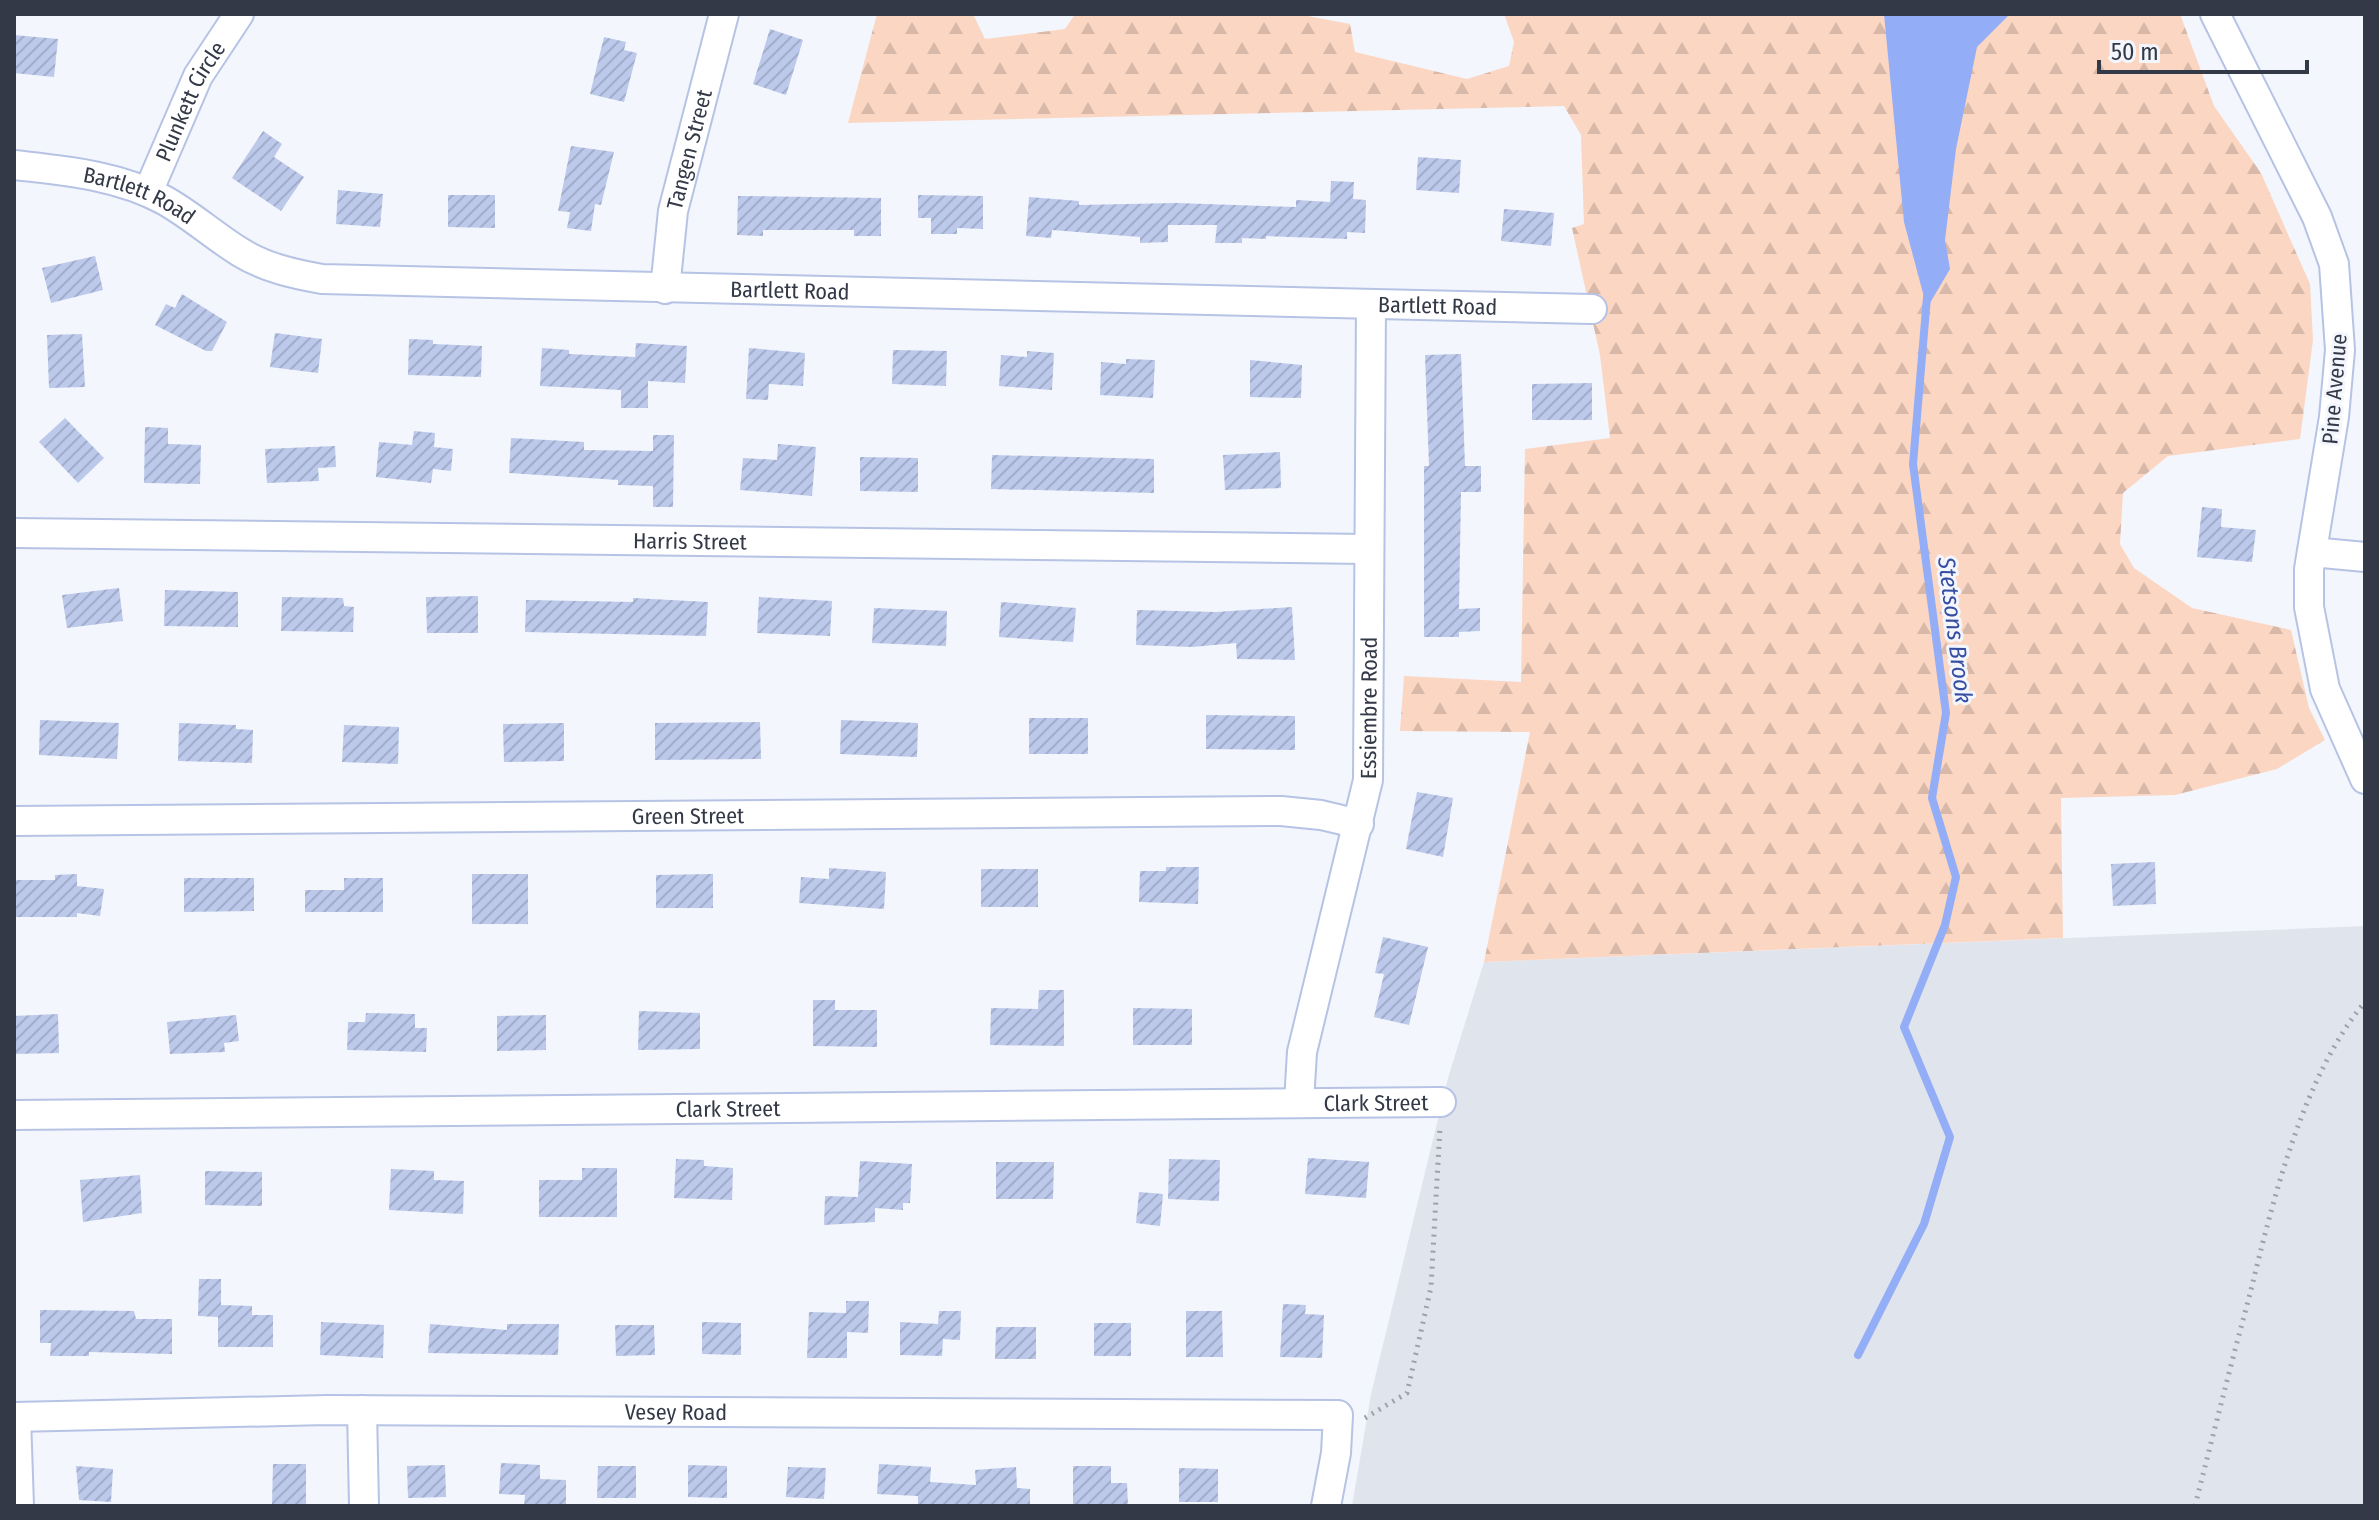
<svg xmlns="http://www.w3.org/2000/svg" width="2379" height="1520" viewBox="0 0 2379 1520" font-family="'Fira Sans Condensed',sans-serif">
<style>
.built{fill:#e0e4ec}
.forest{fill:url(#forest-firs)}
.water{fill:#93adf7}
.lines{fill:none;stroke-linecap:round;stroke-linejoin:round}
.stream{stroke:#93adf7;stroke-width:8}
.building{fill:url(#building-hatch)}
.minor-casing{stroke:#b6c3e4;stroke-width:32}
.path{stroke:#9da1ab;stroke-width:5;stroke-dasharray:2 6;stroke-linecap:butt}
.minor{stroke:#fff;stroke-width:28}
.labels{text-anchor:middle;stroke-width:6;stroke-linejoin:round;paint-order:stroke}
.street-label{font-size:22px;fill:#343947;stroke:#f3f6fd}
.water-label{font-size:24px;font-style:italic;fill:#364da2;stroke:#f3f6fd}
</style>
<defs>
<pattern id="forest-firs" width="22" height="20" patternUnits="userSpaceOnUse" patternTransform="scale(2)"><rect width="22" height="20" fill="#fbd6c2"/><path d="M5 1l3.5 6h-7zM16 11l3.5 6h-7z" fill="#d8b8a8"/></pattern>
<pattern id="building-hatch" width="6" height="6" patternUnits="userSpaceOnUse" patternTransform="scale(2)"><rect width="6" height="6" fill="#bcc9eb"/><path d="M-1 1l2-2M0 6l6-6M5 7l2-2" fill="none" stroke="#a2adcb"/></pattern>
</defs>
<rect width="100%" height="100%" fill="#f3f6fd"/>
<polygon class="built" points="2365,926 2365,1506 1352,1506 1371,1394 1448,1078 1484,962"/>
<polygon class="forest" points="877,14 973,14 985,39 1065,29 1075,14 1297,14 1350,24 1355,52 1467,79 1509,66 1514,42 1504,14 2180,14 2214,106 2261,173 2310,284 2313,340 2300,439 2168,456 2123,493 2120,544 2134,568 2192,608 2291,630 2309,708 2325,740 2277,769 2175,795 2061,798 2063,938 1484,962 1530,732 1400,731 1404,676 1521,682 1525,449 1610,438 1600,355 1572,228 1584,224 1581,135 1564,106 848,123"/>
<polygon class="water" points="1884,14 2010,14 1977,47 1956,149 1945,240 1950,269 1927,308 1904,222"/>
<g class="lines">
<polyline class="stream" points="1858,1355 1924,1224 1950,1137 1904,1027 1945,925 1956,877 1932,798 1946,713 1913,464 1927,297"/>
</g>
<g class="building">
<polygon points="770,29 803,40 786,95 753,84"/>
<polygon points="14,35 58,39 54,77 14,73"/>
<polygon points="604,37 626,42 624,50 637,53 624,102 590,94"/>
<polygon points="263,131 282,144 274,157 304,177 281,211 232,178"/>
<polygon points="571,146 614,152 601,205 595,204 591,231 567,228 570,212 558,211"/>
<polygon points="1418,157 1461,160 1459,193 1416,190"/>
<polygon points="1331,181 1354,182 1353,199 1366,200 1365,233 1347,232 1347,239 1266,236 1266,239 1242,238 1242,243 1215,243 1217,225 1168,225 1168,242 1140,243 1140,237 1052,230 1051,238 1026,236 1029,197 1079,201 1079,205 1176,203 1296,207 1296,200 1330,202"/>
<polygon points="338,190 383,194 380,227 336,224"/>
<polygon points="448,195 495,195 495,228 448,227"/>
<polygon points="918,195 983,196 983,229 957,228 957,234 931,234 931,218 918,218"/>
<polygon points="738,196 881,198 881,236 854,236 854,230 763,230 763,236 737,235"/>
<polygon points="1504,209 1554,213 1551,246 1501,241"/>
<polygon points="95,256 103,290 51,303 42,268"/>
<polygon points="182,294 227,322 212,351 206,351 155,325 166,304 175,308"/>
<polygon points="275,333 322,339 318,373 270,367"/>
<polygon points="82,334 85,387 49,388 47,335"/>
<polygon points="409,339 433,340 433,344 482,346 481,377 408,375"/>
<polygon points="636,343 687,346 685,383 648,381 648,408 621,408 621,390 540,386 542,348 569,350 569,354 635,357"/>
<polygon points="749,348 805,353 803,386 769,384 768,400 746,399"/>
<polygon points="893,350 947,351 946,386 892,384"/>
<polygon points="1027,351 1054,353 1052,390 999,386 1001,355 1027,357"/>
<polygon points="1461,354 1465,466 1481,466 1481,492 1461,492 1459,609 1480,608 1480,631 1459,632 1459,637 1424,637 1424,466 1429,466 1425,355"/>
<polygon points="1126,359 1155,360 1153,398 1100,395 1101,362 1126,364"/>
<polygon points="1250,360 1302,365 1301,398 1250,397"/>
<polygon points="1592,383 1592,420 1532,420 1532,384"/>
<polygon points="65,418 104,458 78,483 39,442"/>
<polygon points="145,427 168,428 168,444 201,445 200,484 144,483"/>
<polygon points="414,431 435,433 434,447 453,449 451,471 433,469 431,483 376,477 379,442 412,445"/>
<polygon points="653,435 674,435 673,507 653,507 653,486 618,485 618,480 509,473 511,438 584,442 584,450 653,451"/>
<polygon points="778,444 816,447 812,496 740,490 743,458 777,460"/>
<polygon points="335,446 336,467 318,468 319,481 267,483 265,449"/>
<polygon points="1280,452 1281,488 1225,490 1223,455"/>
<polygon points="992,455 1154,459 1154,493 991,489"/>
<polygon points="860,457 918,458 918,492 860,491"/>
<polygon points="2202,507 2222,509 2221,527 2256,530 2252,562 2197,557"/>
<polygon points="119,588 123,621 67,628 62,595"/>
<polygon points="165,590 238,592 238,627 164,626"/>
<polygon points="478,596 478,633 427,633 426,597"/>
<polygon points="282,597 343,598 344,606 354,607 353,632 281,631"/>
<polygon points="759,597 832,601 830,636 757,633"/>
<polygon points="633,598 708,602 706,636 525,632 526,600 633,602"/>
<polygon points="1001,602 1076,608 1073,642 999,637"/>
<polygon points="1292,607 1295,660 1237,659 1236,643 1192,647 1136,645 1137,610 1216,612"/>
<polygon points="874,608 947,611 946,646 872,643"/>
<polygon points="1206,715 1295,716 1295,750 1206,749"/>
<rect x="1029" y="718" width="59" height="36"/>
<polygon points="40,720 119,723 117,759 39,755"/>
<polygon points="841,720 918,723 917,757 840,754"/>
<polygon points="760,722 761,759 655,760 655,723"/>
<polygon points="179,723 236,725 236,729 253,730 252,763 178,761"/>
<polygon points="564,723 564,761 504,762 503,724"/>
<polygon points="344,725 399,727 398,764 342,762"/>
<polygon points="1417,792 1453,798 1443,857 1406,849"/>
<polygon points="2155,862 2156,904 2113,906 2111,864"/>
<polygon points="1166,867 1199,867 1198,904 1139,902 1140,871 1166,871"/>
<polygon points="829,868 886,872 884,909 799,903 801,877 829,879"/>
<rect x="981" y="869" width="57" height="38"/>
<polygon points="77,874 77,886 104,889 100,916 77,913 77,917 14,917 14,880 55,880 55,875"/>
<rect x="472" y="874" width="56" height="50"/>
<polygon points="713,874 713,908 656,908 656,875"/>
<polygon points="184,878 254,878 254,911 184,912"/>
<polygon points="344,878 383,878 383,912 305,912 305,890 344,890"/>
<polygon points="1383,937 1428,947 1409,1025 1374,1017 1384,974 1375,973"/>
<polygon points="1039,990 1064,990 1064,1046 990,1045 991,1008 1038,1009"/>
<polygon points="813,1000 835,1000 835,1010 877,1010 877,1047 813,1046"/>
<polygon points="1133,1008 1192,1009 1192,1045 1133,1045"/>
<polygon points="639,1011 700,1013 700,1049 638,1050"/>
<polygon points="366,1013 415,1014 415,1028 427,1028 426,1052 347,1050 348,1022 365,1022"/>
<polygon points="58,1014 59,1053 14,1054 14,1016"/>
<polygon points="236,1015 239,1041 224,1043 225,1052 170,1054 167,1022"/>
<polygon points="546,1015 546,1050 497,1051 497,1016"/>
<polygon points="1308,1158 1369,1162 1366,1198 1305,1194"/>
<polygon points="676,1159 704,1160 704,1166 733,1168 732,1200 674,1198"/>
<polygon points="1169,1159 1220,1160 1219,1201 1168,1199"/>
<polygon points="860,1161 912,1164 910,1203 903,1203 903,1210 875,1208 875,1222 824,1225 825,1196 858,1197"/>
<polygon points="996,1162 1054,1162 1053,1199 996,1199"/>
<polygon points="582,1168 617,1168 617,1217 539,1217 539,1180 582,1180"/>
<polygon points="391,1169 434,1171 434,1180 464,1181 463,1214 389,1210"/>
<polygon points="205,1171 262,1172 262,1206 205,1205"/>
<polygon points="140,1175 142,1213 83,1222 80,1180"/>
<polygon points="1139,1192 1163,1194 1160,1226 1136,1223"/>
<polygon points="199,1279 221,1279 221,1305 252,1306 252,1315 273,1315 273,1347 218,1347 218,1317 198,1316"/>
<polygon points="846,1301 869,1301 868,1333 847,1332 847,1358 807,1358 809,1312 846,1313"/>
<polygon points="1283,1304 1306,1305 1305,1314 1324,1315 1322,1358 1280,1357"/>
<polygon points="40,1310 134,1311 136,1319 172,1319 172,1354 89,1352 89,1356 50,1356 51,1343 40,1343"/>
<polygon points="939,1311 961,1311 960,1340 943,1339 942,1356 900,1355 900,1322 938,1324"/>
<polygon points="1186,1311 1222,1311 1223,1357 1186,1357"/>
<polygon points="321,1322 384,1325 383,1358 320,1355"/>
<polygon points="702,1322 741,1323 741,1355 702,1354"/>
<rect x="1094" y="1323" width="37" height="33"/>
<polygon points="430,1324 507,1330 507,1324 559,1324 558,1355 428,1353"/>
<polygon points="615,1325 654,1325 655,1355 616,1356"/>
<polygon points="996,1327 1036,1327 1036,1359 995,1359"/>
<polygon points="501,1463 540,1465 540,1479 566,1480 566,1506 524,1506 525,1495 499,1494"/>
<polygon points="273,1464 306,1464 306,1504 272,1504"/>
<polygon points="879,1464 931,1467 930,1482 976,1485 975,1470 1016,1467 1017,1488 1030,1489 1030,1506 918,1506 918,1496 877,1494"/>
<polygon points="445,1465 446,1497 408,1498 407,1466"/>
<polygon points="688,1465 727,1466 727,1498 688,1497"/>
<polygon points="76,1466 113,1469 111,1502 79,1500"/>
<polygon points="598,1466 636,1466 636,1498 597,1498"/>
<polygon points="1073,1466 1111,1466 1111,1483 1127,1483 1128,1506 1073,1506"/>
<polygon points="788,1467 826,1468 824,1499 786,1497"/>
<polygon points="1179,1468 1218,1469 1218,1502 1179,1502"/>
</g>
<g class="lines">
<defs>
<g id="minor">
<polyline points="2215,14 2317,217 2334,264 2340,350 2334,417 2309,569 2309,607 2325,689 2365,779"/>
<path id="s1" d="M14 165C66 171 117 175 164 200 191 215 214 236 240 252 266 268 294 274 322 279L1592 309"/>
<path id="s2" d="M148 192 198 76 239 14"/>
<path id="s3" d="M665 289 673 211 724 14"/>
<path id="s4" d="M14 533 1368 549"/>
<polyline points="2312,552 2365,557"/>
<path id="s5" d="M14 821 1281 811 1321 815 1359 824"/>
<path id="s6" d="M1299 1102 1302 1052 1368 780 1371 305"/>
<path id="s7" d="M14 1115 1441 1102"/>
<polyline points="362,1410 364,1506"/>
<path id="s8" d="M14 1417 327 1410 1338 1415 1336 1453 1326 1506"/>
<polyline points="16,1417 19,1506"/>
</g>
</defs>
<use href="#minor" class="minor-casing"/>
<g class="path">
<polyline points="1365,1418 1407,1393 1431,1287 1440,1127"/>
<path d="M2195 1506C2213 1435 2231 1364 2250 1294 2273 1200 2303 1076 2365 1002"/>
</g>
<use href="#minor" class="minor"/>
</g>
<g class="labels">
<g class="street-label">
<text dy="8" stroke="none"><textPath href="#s2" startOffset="100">Plunkett Circle</textPath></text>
<text dy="8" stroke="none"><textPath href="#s3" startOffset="142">Tangen Street</textPath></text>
<text dy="8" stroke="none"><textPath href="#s1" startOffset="130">Bartlett Road</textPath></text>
<text dy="8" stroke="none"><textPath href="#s1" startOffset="802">Bartlett Road</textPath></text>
<text dy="8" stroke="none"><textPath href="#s1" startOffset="1450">Bartlett Road</textPath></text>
<text transform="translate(2334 389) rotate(-85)" y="8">Pine Avenue</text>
<text dy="8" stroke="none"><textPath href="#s4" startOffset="676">Harris Street</textPath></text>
<text dy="8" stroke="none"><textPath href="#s6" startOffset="402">Essiembre Road</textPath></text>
<text dy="8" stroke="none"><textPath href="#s5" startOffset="674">Green Street</textPath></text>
<text dy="8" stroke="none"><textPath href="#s7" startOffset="1362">Clark Street</textPath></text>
<text dy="8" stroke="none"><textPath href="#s7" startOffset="714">Clark Street</textPath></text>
<text dy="8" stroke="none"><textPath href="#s8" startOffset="662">Vesey Road</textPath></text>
</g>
<g class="water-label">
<text transform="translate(1955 630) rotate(83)" y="8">Stetsons Brook</text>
</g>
</g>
<rect width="2379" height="1520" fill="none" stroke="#343947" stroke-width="32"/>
<path d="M2099 60v12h208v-12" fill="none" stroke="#343947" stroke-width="4"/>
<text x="2111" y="60" font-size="24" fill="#343947" stroke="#f3f6fd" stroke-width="6" paint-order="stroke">50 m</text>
</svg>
